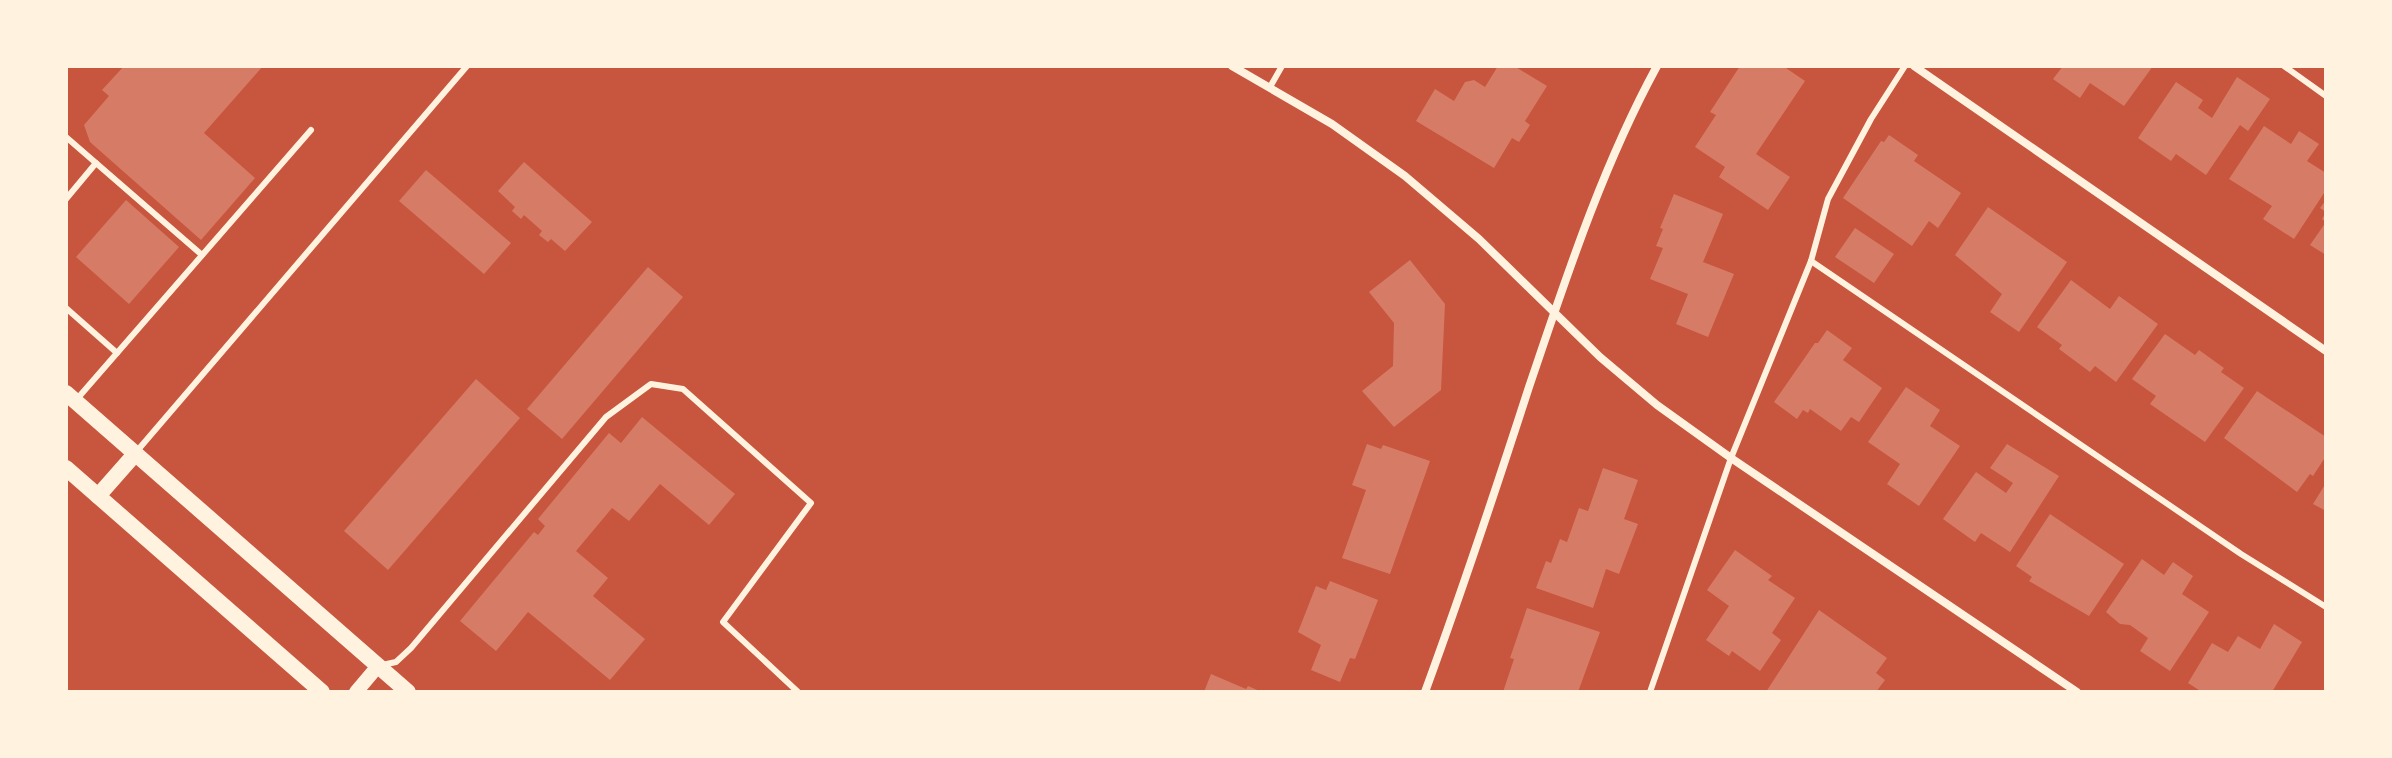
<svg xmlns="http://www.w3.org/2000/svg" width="2392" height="758" viewBox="0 0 2392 758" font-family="'Varela Round',sans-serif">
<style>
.building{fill:#d67c66}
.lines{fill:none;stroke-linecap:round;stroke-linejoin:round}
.service{stroke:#fff3e0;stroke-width:6}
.minor{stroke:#fff3e0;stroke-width:8}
.tertiary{stroke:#fff3e0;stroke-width:14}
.secondary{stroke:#fff3e0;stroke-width:16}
</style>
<rect width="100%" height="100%" fill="#c8553d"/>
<g class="building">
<polygon points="124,66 263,66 204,133 255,178 201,240 90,142 84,125 109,96 102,90"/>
<polygon points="1498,66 1514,66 1547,86 1525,121 1530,125 1519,142 1512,138 1494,168 1416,121 1435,89 1454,101 1465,82 1474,80 1485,87"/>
<polygon points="1740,66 1783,66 1805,81 1756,154 1790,177 1768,210 1719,177 1725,167 1695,147 1716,115 1710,112"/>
<polygon points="2063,66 2153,66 2124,106 2090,83 2080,98 2053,79"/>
<polygon points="2237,77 2270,99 2248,131 2240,125 2206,175 2176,154 2171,161 2138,138 2176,82 2203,100 2198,108 2212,118"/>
<polygon points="2264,126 2291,144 2299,131 2319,144 2307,161 2326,173 2326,190 2294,239 2263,219 2272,206 2229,179"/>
<polygon points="1889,135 1918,155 1914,161 1961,193 1938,228 1929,221 1912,246 1843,198 1881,141 1884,142"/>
<polygon points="524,162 592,222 565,251 551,239 548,242 539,235 542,231 524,215 521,219 512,211 515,207 498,191"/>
<polygon points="426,170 511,243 484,274 399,201"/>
<polygon points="1674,194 1723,214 1703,262 1734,274 1708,337 1676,324 1688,294 1650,279 1663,248 1656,246 1663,229 1660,228"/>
<polygon points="126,200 179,247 129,304 76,257"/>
<polygon points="2326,200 2326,255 2310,245 2326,222 2322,219 2326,212 2320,208"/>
<polygon points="1988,207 2067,262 2019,332 1990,312 2002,294 1955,255"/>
<polygon points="1855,228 1894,254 1874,283 1835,257"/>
<polygon points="1410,260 1445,304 1441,390 1394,427 1362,391 1393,366 1394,323 1369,292"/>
<polygon points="648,267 683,297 562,439 527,409"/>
<polygon points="2071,280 2110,309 2119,296 2158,324 2116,382 2095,366 2090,372 2059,349 2062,345 2037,327"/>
<polygon points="1827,330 1852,348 1843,360 1882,388 1859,422 1851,417 1841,431 1810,409 1808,413 1803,410 1797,419 1774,402 1815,343 1818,343"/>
<polygon points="2165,334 2195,355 2199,350 2224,368 2221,372 2244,388 2205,442 2150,404 2156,396 2132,379"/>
<polygon points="476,379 520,418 388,570 344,531"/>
<polygon points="1906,387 1940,410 1930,426 1960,446 1919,506 1887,484 1900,464 1868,442"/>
<polygon points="2257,391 2326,437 2326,456 2313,476 2310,474 2297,492 2224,438"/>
<polygon points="642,417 735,494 709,525 660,484 629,521 612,508 576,551 608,578 593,596 645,639 610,680 528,612 496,651 460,621 534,532 538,535 545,526 538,519 609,433 621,443"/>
<polygon points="1367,444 1381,449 1383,445 1430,461 1390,574 1342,558 1366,490 1352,485"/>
<polygon points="2007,444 2059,476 2010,552 1981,533 1975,542 1943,519 1976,472 2006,493 2013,483 1990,468"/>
<polygon points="1603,468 1638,480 1624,519 1638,524 1619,574 1606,569 1593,608 1536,588 1546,561 1551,563 1560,539 1567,542 1579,508 1588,511"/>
<polygon points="2326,483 2326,511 2313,504"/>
<polygon points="2050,514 2124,564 2089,616 2029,581 2032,577 2016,566"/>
<polygon points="1735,550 1772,576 1768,580 1795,598 1772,633 1781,640 1760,671 1732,651 1729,656 1706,640 1729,606 1707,590"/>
<polygon points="2142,559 2164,575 2173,562 2193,576 2182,594 2209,612 2170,671 2140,651 2148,638 2130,625 2120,624 2106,612"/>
<polygon points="1330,581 1378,600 1355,659 1350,658 1340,682 1311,670 1321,645 1298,632 1316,586 1326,590"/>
<polygon points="1527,608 1600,632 1578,692 1503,692 1514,659 1510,658"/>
<polygon points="1819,610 1887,658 1876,673 1885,680 1876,692 1766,692"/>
<polygon points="2274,624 2302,642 2272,692 2202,692 2188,683 2212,643 2228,652 2238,636 2260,649"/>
<polygon points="1211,674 1246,689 1248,686 1262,692 1204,692"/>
</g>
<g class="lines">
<g class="service">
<polyline points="2284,66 2326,96"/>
<polyline points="1270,87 1282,66"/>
<polyline points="66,137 202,255"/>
<polyline points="66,199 96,163"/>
<polyline points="1811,261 2241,554 2326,607"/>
<polyline points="66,308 117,353"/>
<polyline points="77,399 311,130"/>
<polyline points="137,451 467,66"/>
<polyline points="382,665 396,662 411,648 606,417 651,384 683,389 811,503 723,622 798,692"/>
<polyline points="1650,692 1731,458 1811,261 1828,199 1871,119 1905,66"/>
</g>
<g class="minor">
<polyline points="1232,66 1332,124 1405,176 1479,239 1600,357 1657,405 1731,458 2077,692"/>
<polyline points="1914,66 2326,351"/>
<path d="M1425 692C1462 591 1496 489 1529 387 1566 278 1602 167 1657 66"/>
</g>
<polyline class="tertiary" points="356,692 378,666"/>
<g class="secondary">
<polyline points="66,393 408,692"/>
<polyline points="66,468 322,692"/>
<polyline points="98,496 135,454"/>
</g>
</g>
<rect width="2392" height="758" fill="none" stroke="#fff3e0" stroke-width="136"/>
</svg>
